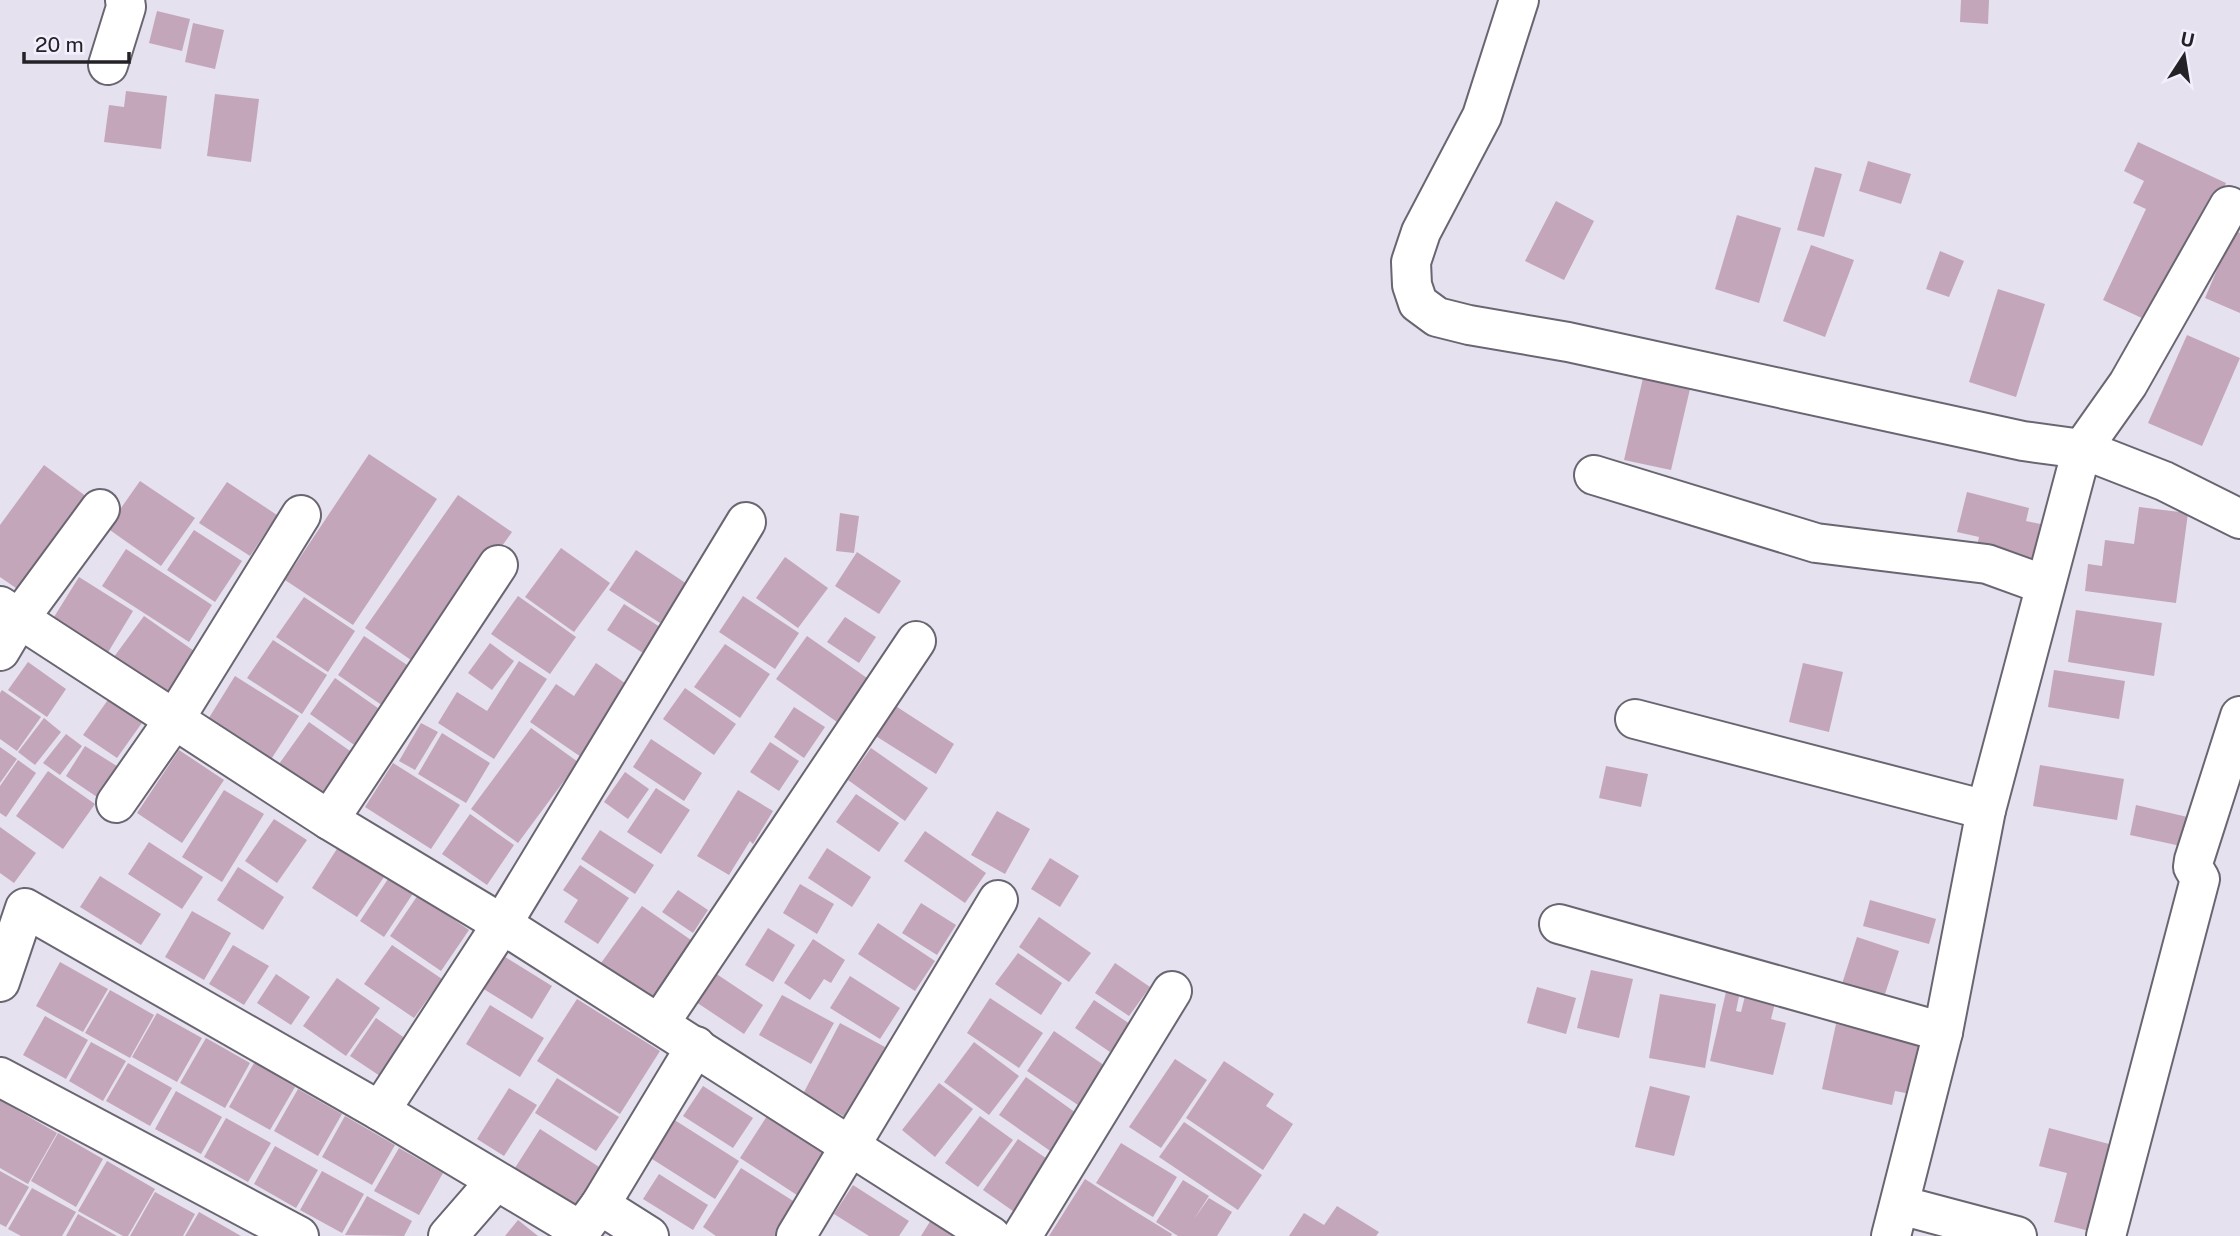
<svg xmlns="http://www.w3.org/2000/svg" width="2240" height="1236" viewBox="0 0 2240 1236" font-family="'Public Sans',sans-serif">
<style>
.building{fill:#c3a6b9}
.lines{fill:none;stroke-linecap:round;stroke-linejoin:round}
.minor-casing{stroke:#6a6671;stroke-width:42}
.minor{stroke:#fff;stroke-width:38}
</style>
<rect width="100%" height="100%" fill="#e6e1ef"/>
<g class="building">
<polygon points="1961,0 1989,0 1988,24 1960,22"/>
<polygon points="157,11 190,19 182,51 149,43"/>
<polygon points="193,23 224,30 215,69 185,62"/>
<polygon points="126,91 167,96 161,149 104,142 109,105 124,107"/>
<polygon points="215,94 259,99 251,162 207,156"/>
<polygon points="2138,142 2226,183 2159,326 2103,300 2146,209 2133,203 2144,181 2124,171"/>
<polygon points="1868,161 1911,174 1901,204 1859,191"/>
<polygon points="1815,167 1842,174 1824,237 1797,230"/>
<polygon points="1556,201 1594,221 1564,280 1525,261"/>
<polygon points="1737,215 1781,228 1759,303 1715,289"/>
<polygon points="2234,230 2240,233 2240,313 2205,298"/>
<polygon points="1811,245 1854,260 1825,337 1783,321"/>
<polygon points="1940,251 1964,261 1949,297 1926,289"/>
<polygon points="1998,289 2045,304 2016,397 1969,382"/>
<polygon points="2187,335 2240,358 2202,446 2148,423"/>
<polygon points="1643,378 1690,389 1671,470 1624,460"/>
<polygon points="369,454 437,499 353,625 285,580"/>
<polygon points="44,465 95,503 26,595 0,577 0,525"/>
<polygon points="140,481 195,518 161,566 107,528"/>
<polygon points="227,482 277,515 250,556 199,523"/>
<polygon points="1967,492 2029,508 2026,521 2050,526 2040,567 1976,551 1979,537 1957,532"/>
<polygon points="458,495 512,532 418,665 365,628"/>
<polygon points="2139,507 2188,513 2176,603 2085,591 2088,564 2102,566 2105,540 2134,544"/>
<polygon points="840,513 859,516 854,553 836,551"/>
<polygon points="194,530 242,561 215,602 167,570"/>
<polygon points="561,548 610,583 574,632 525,597"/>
<polygon points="126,549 212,605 189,642 102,586"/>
<polygon points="636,550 687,584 660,623 609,590"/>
<polygon points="857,552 901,581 879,614 835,586"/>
<polygon points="785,557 828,588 798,628 756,598"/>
<polygon points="79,577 133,611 104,659 49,625"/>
<polygon points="518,596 576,637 550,674 491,634"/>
<polygon points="743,596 799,633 775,669 719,632"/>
<polygon points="304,597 355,631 328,672 276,637"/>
<polygon points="624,604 660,627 643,653 607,630"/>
<polygon points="2076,610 2162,623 2154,676 2068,662"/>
<polygon points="144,616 197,653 165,699 111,661"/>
<polygon points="845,617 876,637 859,663 827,642"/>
<polygon points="364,636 413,669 386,708 338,675"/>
<polygon points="807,636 867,678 837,722 776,679"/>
<polygon points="273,640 327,675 302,714 247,678"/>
<polygon points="490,643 514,661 492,690 468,673"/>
<polygon points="725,644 770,674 740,718 694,687"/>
<polygon points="519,661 547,679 494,759 438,723 457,692 487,711"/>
<polygon points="28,662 66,689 47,717 8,690"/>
<polygon points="596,663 632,688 584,759 530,722 556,684 574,696"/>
<polygon points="1803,663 1843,672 1829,732 1789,722"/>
<polygon points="2054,670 2125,681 2119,719 2048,707"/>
<polygon points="235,676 299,716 270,761 207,721"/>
<polygon points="335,678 385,713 360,749 310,714"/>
<polygon points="685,688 736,724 714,755 663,719"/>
<polygon points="2,690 41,717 17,751 0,739 0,693"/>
<polygon points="110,697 144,720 117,758 83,735"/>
<polygon points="891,703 954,744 936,774 871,733"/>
<polygon points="794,707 825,727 804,758 774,737"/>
<polygon points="44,718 61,732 35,765 18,752"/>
<polygon points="309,722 360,758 331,800 279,764"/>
<polygon points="421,723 438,732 415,770 399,761"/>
<polygon points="531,728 578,762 518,843 471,809"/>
<polygon points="442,733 490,763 466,803 418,774"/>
<polygon points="66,734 82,746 60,775 43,763"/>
<polygon points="651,739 702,773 684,801 633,767"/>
<polygon points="770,742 799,761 779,791 750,772"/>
<polygon points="85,746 120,768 100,799 66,776"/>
<polygon points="0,747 17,759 0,783"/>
<polygon points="871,748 928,788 905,821 848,780"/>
<polygon points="179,750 224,780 182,843 137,813"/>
<polygon points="18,760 36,773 6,817 0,813 0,786"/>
<polygon points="393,763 460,805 431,849 365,807"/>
<polygon points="2040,765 2124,779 2117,820 2033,806"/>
<polygon points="1606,766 1648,774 1641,807 1599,798"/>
<polygon points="48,771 95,804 63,849 16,816"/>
<polygon points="625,772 649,789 628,819 604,802"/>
<polygon points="656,788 690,810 661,854 627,832"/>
<polygon points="224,790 264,814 222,882 182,857"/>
<polygon points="738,790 773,811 753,844 750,841 729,875 697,856"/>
<polygon points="856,794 899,823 879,852 836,822"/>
<polygon points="2136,805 2196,819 2190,848 2130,835"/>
<polygon points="997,811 1030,829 1005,874 971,855"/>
<polygon points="470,814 514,845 487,885 442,854"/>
<polygon points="274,819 307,840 277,883 245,861"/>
<polygon points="0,827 36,853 14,883 0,873"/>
<polygon points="600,830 654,865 635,894 581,859"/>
<polygon points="925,831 986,873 965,903 904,861"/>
<polygon points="149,842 203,877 182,909 128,874"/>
<polygon points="340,844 386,874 357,917 312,888"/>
<polygon points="827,848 871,877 852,907 808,878"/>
<polygon points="1050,858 1079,876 1060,907 1031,889"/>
<polygon points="580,865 629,898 598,944 564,922 578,900 563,890"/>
<polygon points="238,867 284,897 263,930 217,900"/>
<polygon points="100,876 161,914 141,945 80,907"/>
<polygon points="390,876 414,892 384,937 360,921"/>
<polygon points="800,884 834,904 817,934 783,913"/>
<polygon points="678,890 708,910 693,933 662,912"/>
<polygon points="418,895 469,930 441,971 390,936"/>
<polygon points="1870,900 1936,919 1929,944 1863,926"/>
<polygon points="921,903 956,925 937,955 902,933"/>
<polygon points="642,906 701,947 660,1004 601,963"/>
<polygon points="192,911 231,933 204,980 165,957"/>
<polygon points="1039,917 1091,953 1069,982 1019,947"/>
<polygon points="878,923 935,961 915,991 858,954"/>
<polygon points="768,928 795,945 773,982 745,965"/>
<polygon points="1857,937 1899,951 1884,997 1842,984"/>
<polygon points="813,939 845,960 831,983 824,979 810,1000 784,983"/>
<polygon points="233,945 269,966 244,1005 209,984"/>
<polygon points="392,945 442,979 414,1018 364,984"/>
<polygon points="1018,953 1062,983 1041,1015 995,984"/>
<polygon points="502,955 552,986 532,1019 482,988"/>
<polygon points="60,962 108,989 83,1032 36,1006"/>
<polygon points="1115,963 1150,987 1129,1016 1095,993"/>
<polygon points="1591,970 1633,979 1619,1038 1577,1028"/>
<polygon points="712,971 763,1005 744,1034 693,1000"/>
<polygon points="276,974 310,997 291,1025 257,1003"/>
<polygon points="850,976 900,1008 880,1039 830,1008"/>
<polygon points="337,978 380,1008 346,1056 303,1026"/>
<polygon points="1729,979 1742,982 1736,1011 1741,1012 1745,996 1775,1003 1771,1019 1786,1023 1773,1075 1710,1061"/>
<polygon points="1537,987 1576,998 1566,1034 1527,1023"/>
<polygon points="110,990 154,1015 130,1058 85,1033"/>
<polygon points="1660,994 1716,1004 1705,1068 1649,1058"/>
<polygon points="782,995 834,1023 811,1064 759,1035"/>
<polygon points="990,998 1043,1033 1019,1068 967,1033"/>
<polygon points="577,999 660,1051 620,1114 537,1061"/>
<polygon points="1094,1000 1130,1024 1110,1052 1075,1028"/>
<polygon points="490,1005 544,1038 520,1077 466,1044"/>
<polygon points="157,1013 202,1038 177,1082 132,1057"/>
<polygon points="45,1016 88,1040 66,1079 23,1055"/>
<polygon points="376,1018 409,1041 383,1078 350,1056"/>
<polygon points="840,1023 885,1047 847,1118 803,1094"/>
<polygon points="1836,1024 1927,1044 1916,1095 1895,1091 1892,1105 1822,1089"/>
<polygon points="1054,1031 1111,1070 1084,1109 1027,1071"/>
<polygon points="206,1038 250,1063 225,1108 180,1083"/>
<polygon points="91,1042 126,1061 103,1101 69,1081"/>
<polygon points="974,1042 1019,1076 989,1115 944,1082"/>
<polygon points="1175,1059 1207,1080 1161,1148 1129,1127"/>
<polygon points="1224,1061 1274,1094 1266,1106 1293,1124 1263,1170 1186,1118"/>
<polygon points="128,1063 172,1088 150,1126 106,1101"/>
<polygon points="254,1063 295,1087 270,1130 229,1107"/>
<polygon points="1026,1077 1083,1118 1056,1155 999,1115"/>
<polygon points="557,1078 619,1117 596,1151 535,1113"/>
<polygon points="939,1083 973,1109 935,1157 902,1130"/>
<polygon points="703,1086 753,1118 733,1148 683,1116"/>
<polygon points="1650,1086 1690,1096 1674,1156 1635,1147"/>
<polygon points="509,1088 537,1105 504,1156 477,1139"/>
<polygon points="298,1089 342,1114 318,1156 274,1131"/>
<polygon points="176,1091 222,1117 201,1154 155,1129"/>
<polygon points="0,1100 57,1133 28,1184 0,1168"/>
<polygon points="769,1113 832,1153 803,1199 740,1158"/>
<polygon points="345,1116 395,1145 372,1185 322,1157"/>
<polygon points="980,1116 1013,1140 978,1187 945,1163"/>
<polygon points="226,1118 271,1143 248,1182 204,1157"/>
<polygon points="673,1119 739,1161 715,1199 649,1157"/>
<polygon points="1184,1122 1262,1175 1238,1210 1159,1157"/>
<polygon points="2049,1128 2124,1148 2101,1234 2054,1222 2067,1173 2039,1166"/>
<polygon points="540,1129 607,1172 581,1214 513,1171"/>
<polygon points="58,1133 103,1159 76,1207 31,1181"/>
<polygon points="1018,1139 1056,1165 1020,1216 983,1190"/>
<polygon points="1121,1143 1177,1177 1153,1217 1096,1183"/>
<polygon points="275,1146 318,1170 296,1208 254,1184"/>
<polygon points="399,1148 443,1173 419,1215 374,1191"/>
<polygon points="107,1161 155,1189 128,1236 123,1236 78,1211"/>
<polygon points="741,1168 798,1204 777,1236 716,1236 703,1227"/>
<polygon points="0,1171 29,1187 6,1227 0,1224"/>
<polygon points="322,1171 364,1194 342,1233 300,1210"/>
<polygon points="659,1174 708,1205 693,1230 643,1199"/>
<polygon points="1085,1179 1133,1210 1172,1234 1171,1236 1049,1236"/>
<polygon points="1183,1180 1209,1196 1194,1219 1209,1198 1232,1212 1217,1236 1178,1236 1156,1222"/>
<polygon points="853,1185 909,1221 899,1236 869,1236 834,1214"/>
<polygon points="32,1188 76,1212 62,1236 21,1236 8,1229"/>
<polygon points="155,1192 195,1214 183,1236 130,1236"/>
<polygon points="367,1196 412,1221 404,1236 345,1235"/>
<polygon points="1337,1206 1379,1232 1376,1236 1289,1236 1304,1213 1324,1225"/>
<polygon points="199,1212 241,1236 185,1236"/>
<polygon points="78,1214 117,1236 66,1236"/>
<polygon points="518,1220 538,1236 505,1236"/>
<polygon points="931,1220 957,1236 921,1236"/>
</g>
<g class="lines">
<defs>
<g id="minor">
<polyline points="1519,0 1482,116 1421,232 1411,262 1412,285 1418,303 1437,317 1469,325 1568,342 2023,441 2082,449 2164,481 2240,519"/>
<polyline points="108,65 126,7 125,0"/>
<polyline points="1594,475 1816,543 1987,564 2045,585"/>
<polyline points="0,606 329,820 502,924 991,1236"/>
<polyline points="0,651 19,619 100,509"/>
<polyline points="1635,719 1986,810"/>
<polyline points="116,803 174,720 301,515"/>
<polyline points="329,820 498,565"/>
<polyline points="1559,924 1943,1032"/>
<polyline points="0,982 25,908 380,1111 581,1231"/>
<polyline points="659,1024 916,641"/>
<polyline points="0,1077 299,1236"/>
<polyline points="380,1111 502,924 746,522"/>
<polyline points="600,1205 649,1236"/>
<polyline points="1900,1205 2017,1236"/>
<polyline points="448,1236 495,1182"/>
<polyline points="577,1236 600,1205 696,1046"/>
<polyline points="796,1236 998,900"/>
<polyline points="1022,1236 1172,991"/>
<polyline points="1891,1236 1943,1032 1986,810 2082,449 2128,384 2229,206"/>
<polyline points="2106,1236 2200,879 2193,867 2194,860 2240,716"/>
</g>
</defs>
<use href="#minor" class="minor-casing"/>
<use href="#minor" class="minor"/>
</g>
<g transform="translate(2184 56) rotate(12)" stroke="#f3effc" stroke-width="5" paint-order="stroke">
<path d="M0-5L12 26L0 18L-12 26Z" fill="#242227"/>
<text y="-10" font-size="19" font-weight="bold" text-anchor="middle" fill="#242227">U</text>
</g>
<path d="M24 52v10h105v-10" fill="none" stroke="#242227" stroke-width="3.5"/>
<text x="35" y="52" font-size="21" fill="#242227" stroke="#f3effc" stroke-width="5" paint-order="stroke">20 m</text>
</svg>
